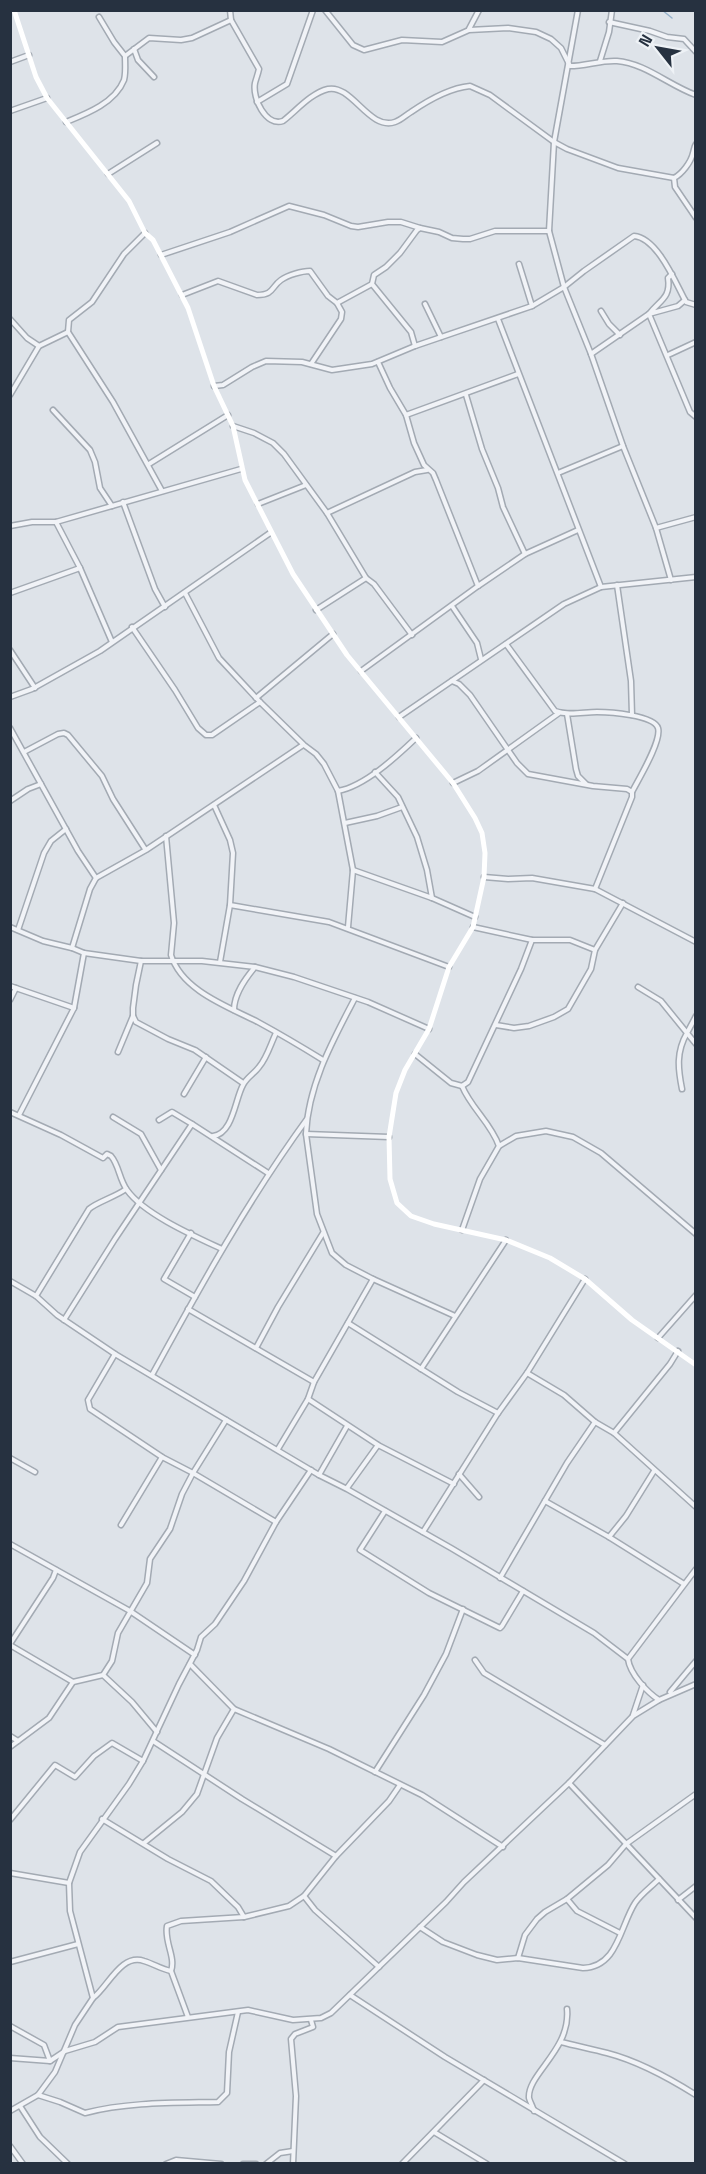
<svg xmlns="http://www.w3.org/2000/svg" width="706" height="2174" viewBox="0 0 706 2174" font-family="'Space Grotesk',sans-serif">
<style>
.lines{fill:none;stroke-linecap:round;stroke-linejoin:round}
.stream{stroke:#97b2cb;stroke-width:1.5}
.street-casing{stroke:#a3aab3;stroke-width:7}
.street{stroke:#f1f3f7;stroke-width:4}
.secondary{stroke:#fff;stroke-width:5}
</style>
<rect width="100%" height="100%" fill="#dee3e9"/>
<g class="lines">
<polyline class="stream" points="662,10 672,18"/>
<defs>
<g id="street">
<path d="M230 10 231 20 259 69C258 74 256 79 255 83 252 98 266 127 283 121 296 111 311 93 328 89 352 84 369 131 395 122 401 120 406 115 411 112 427 101 450 88 470 86L490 95 554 142 567 149 618 168 674 178"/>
<path d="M325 10 353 45 364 50 402 40 442 42 469 30 508 28 536 32 551 39 561 48 570 66C586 66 601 60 617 61 645 63 670 86 696 95"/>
<polyline points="578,10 554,142 549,231 564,287 591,354 623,446 656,528 671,580"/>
<polyline points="609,22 650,31 667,37 684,39 696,52"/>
<polyline points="469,29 479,10"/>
<polyline points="134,49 138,60 154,77"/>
<polyline points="125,56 149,38 181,40 192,38 231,20"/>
<polyline points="600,61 609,32 612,10"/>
<polyline points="10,62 29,55"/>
<polyline points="257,102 287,84 313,10"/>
<polyline points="10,111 47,98"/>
<path d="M66 122C86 114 115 103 124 80 126 73 125 63 125 56L114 42 99 17"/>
<path d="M696 144C694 147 694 150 693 153 691 162 682 174 674 178L675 187 696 218"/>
<polyline points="108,174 157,143"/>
<polyline points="145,233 124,254 92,302 69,320 68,332 113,402 162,491"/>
<polyline points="161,255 230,232 289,206 324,215 351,226 358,227 388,222 401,222 420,228"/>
<polyline points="519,264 532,306"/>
<path d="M672 274 668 278C671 298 660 300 649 314L678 306 685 300"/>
<path d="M182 295 218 281 257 295C274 295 271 287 281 280 288 275 302 271 310 271L328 296 337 303 372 284"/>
<polyline points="425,304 441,337"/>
<polyline points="601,311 609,324 620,335"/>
<polyline points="10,319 27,338 39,346"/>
<polyline points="498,319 601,587"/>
<polyline points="415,346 411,332 372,284 374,275 386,267 400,253 417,230 420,228 439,232 452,238 463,239 470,239 495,231 549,231"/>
<polyline points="591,354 649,314 690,412 696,417"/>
<polyline points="668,355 696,342"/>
<polyline points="378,362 390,388 406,415 414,443 424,465 433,473 436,480 478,586"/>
<polyline points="311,364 341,319 342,312 337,303"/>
<path d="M214 386 223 385 252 367 266 361 302 362 332 370 372 364 415 346 532 306 564 287 584 271 634 236C658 238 676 284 686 302L696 305"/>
<polyline points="10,395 39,346 68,332"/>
<polyline points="466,395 482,449 498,488 503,507 525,554"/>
<polyline points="53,410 90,450 95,462 100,488 112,506"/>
<polyline points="406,415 518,374"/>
<polyline points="233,426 254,433 273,443 284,454 327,513 366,578 374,584 412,635"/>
<polyline points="149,464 228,415"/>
<polyline points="558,473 623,446"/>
<polyline points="123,502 155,589 165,607"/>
<polyline points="258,504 306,485"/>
<polyline points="327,513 415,472 427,470"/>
<polyline points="10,526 32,522 56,522 241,469"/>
<polyline points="656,528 696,517"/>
<polyline points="80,568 112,642"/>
<polyline points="617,585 631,681 632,715"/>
<polyline points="10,593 80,568 56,522"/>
<polyline points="185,593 219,658 260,702 304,745 316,754 324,764 338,791 353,870 348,927"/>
<polyline points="452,606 477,643 481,659"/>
<polyline points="316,610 366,578"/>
<polyline points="132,627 175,690 198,728 206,735 212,735 260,702"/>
<path d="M506 644 555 711C569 716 583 712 597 712 609 712 654 715 658 728 662 741 638 780 632 792"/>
<polyline points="10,650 35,688"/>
<polyline points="361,671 478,586 525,554 578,530"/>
<polyline points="452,681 459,684 470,695 517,763 528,774 593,786 627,789 632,792 632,797 595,889"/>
<polyline points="10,697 32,689 100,651 270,533"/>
<polyline points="256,698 333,634"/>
<polyline points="567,714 576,769 578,776 586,784"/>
<polyline points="399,717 564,604 601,587 696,577"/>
<polyline points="10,728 78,851 96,878"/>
<polyline points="24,752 58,734 64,733 68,735 102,776 113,799 145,849"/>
<polyline points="375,772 398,797 417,837 427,870 432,898"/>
<polyline points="453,783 478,771 559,713"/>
<path d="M338 791C365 786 396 757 416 738"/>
<polyline points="10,801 28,789 41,784"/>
<polyline points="214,805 230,840 233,853 230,905 220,962"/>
<polyline points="345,823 377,816 402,807"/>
<path d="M166 836 174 923 171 955C182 991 229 1007 258 1022 280 1034 302 1047 323 1060"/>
<polyline points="353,870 432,898 475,917"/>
<polyline points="484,877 508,879 532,878 595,889 696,942"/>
<polyline points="230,905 329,922 449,967"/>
<polyline points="10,927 43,941 72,948 84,953 141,961 202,961 255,967 294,977 368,1002 429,1029"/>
<polyline points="473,927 532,940 570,940 595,950 623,903"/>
<polyline points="18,930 44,853 51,841 66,829"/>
<polyline points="72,948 90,889 96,878 146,850 303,745"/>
<polyline points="141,961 136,985 133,1008 133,1016 136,1022 168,1039 195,1050 243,1083"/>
<polyline points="10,986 74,1008"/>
<path d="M638 987 661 1001 687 1033C676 1052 678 1069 682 1089"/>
<path d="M355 998C333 1040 308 1085 306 1134L317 1214 332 1253 346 1265 373 1279 455 1316"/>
<polyline points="10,1000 16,988"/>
<path d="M234 1010C234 994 245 979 255 967"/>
<polyline points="696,1016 687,1033 696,1044"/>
<polyline points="496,1025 514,1028 529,1026 554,1017 568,1009 591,969 595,950"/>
<polyline points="118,1052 133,1016"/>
<polyline points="415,1054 451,1083 462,1086 468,1082 521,969 532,940"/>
<path d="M462 1086C471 1108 491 1123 499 1146"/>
<polyline points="184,1094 206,1057"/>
<path d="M10 1112 61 1135 103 1158 107 1154 111 1156C119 1165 119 1179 127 1190 144 1214 194 1236 222 1249"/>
<polyline points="19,1115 74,1008 84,953"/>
<polyline points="113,1117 141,1134 161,1170"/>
<polyline points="159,1120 172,1112 192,1124"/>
<polyline points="306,1134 389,1137"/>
<path d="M213 1136C233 1134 235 1099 243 1085 247 1077 254 1074 259 1067 267 1058 271 1043 276 1033"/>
<polyline points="462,1230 480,1179 499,1146 516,1136 546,1131 573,1137 601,1153 696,1234"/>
<polyline points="191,1233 164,1279 195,1297"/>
<path d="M10 1281 36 1296 57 1315 115 1354 319 1475 347 1489 451 1548 594 1633 628 1659C630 1674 647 1692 659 1700"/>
<path d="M36 1296 89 1209C97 1202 115 1197 126 1189"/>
<polyline points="188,1309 314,1382"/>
<polyline points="64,1320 115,1239 192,1124 268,1173"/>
<polyline points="348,1323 458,1392 498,1413"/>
<polyline points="658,1338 696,1295"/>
<polyline points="256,1348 278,1307 323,1233"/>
<polyline points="115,1354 88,1400 90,1409 162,1457 193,1473 276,1522"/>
<polyline points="421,1369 506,1240"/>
<polyline points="527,1373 564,1395 595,1422 614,1433 696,1507"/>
<path d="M152 1375C200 1287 248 1200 307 1119"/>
<polyline points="308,1399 378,1445 454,1484"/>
<polyline points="614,1433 670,1364 678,1351"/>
<polyline points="278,1449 308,1399 314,1382 373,1279"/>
<polyline points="10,1458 35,1472"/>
<polyline points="459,1474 479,1497"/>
<polyline points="319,1475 347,1426"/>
<polyline points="347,1488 378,1445"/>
<polyline points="545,1501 609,1537 684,1584"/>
<polyline points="385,1511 360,1550 429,1593 500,1628 502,1626 523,1591"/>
<polyline points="121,1525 162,1457"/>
<polyline points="423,1532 498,1413 527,1373 585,1279"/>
<polyline points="609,1537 626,1516 654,1471"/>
<polyline points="10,1544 130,1611 195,1655"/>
<polyline points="500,1578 567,1463 595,1422"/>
<polyline points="10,1644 53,1578 56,1570"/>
<polyline points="10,1645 73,1682"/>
<polyline points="628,1659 696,1569"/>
<polyline points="475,1660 484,1673 605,1745"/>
<polyline points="190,1664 234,1709 329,1749 422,1795 503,1847"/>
<polyline points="103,1675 132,1702 157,1732"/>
<polyline points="670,1692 696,1661"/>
<polyline points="633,1715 643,1685"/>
<polyline points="10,1736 18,1741"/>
<polyline points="153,1741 242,1799 336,1856"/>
<polyline points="10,1747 49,1718 73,1682 103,1675 112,1661 118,1633 147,1583 150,1559 170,1529 182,1494 193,1473 226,1420"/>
<polyline points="375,1772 424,1695 446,1654 463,1609"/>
<polyline points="569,1783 696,1918"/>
<polyline points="102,1819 168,1859 211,1881 238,1907 244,1917"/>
<polyline points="10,1820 55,1765 75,1777 94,1756 112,1743 143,1761"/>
<polyline points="144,1843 182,1812 197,1794 217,1738 234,1709"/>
<polyline points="10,1873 69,1883"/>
<polyline points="304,1896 315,1910 379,1967"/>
<polyline points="567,1899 577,1911 620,1933"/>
<polyline points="678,1900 696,1886"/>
<path d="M420 1927 443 1942 477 1955 497 1960 518 1958 583 1968C618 1967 620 1926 635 1903 641 1894 651 1887 659 1879"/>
<polyline points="518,1958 525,1935 537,1919 545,1912 567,1899 608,1865 626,1844 696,1794"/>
<polyline points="10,1962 78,1944"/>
<path d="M171 1971C176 1957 164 1942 167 1926L181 1921 244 1917 289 1906 304 1896 336 1856 389 1801 400 1785"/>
<polyline points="350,1995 445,2057 625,2164"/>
<path d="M93 1998C108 1987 121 1953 144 1961 154 1964 161 1969 171 1971L188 2017"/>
<polyline points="10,2026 44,2045 50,2061"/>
<path d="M561 2042C576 2046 592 2049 607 2053 638 2061 669 2078 696 2095"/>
<polyline points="10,2058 50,2061 65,2051 95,2042 118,2027 248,2010 293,2020 321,2018 331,2013 446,1902 464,1882 569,1783 633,1716 659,1700 696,1684"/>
<path d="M38 2095 60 2102 85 2113C128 2102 173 2103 218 2102L227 2093 229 2052 238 2012"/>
<polyline points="20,2106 40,2137 68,2164"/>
<polyline points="10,2111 38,2095 55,2072 75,2025 93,1998 70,1911 69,1883 80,1852 129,1784 143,1761 179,1684 197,1650 201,1637 215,1624 244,1581 276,1522 311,1470"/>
<path d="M534 2111C533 2107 530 2102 529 2098 527 2074 571 2050 567 2009"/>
<polyline points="434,2132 487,2164"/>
<polyline points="10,2146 23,2164"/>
<polyline points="166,2164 176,2160 221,2164"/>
<polyline points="243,2164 256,2164"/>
<polyline points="266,2164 280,2153 293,2151"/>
<polyline points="293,2164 296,2096 291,2039 295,2034 313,2027 311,2020"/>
<polyline points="402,2164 484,2080"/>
</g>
</defs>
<use href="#street" class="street-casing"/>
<use href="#street" class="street"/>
<polyline class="secondary" points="14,10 36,77 47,98 129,201 145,233 153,240 188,308 214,386 233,426 245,480 293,574 347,655 453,783 475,818 482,833 485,853 484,877 473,927 449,967 429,1029 405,1070 396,1093 389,1137 390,1179 397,1203 411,1216 434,1224 506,1240 550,1258 585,1279 632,1320 696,1365"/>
</g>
<rect width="706" height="2174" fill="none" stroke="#263140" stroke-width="24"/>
<g transform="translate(658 48) rotate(301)" stroke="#eef2f6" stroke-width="4.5" paint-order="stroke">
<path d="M0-4.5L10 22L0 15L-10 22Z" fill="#263140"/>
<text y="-9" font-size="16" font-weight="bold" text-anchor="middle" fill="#263140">N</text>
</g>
</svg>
